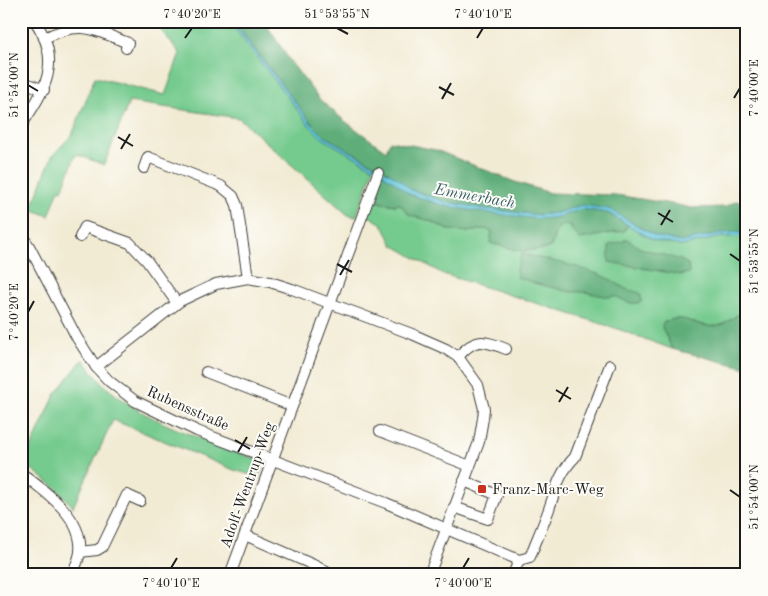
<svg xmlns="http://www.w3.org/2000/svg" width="768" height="596" viewBox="0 0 768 596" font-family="'Old Standard TT',serif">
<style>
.green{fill:#74ca8e;stroke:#487355}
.forest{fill:#5fae79;stroke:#3e654a}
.water{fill:#61c8de;stroke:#3e727d}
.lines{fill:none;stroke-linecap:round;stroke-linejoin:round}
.minor-casing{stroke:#3c3b38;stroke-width:12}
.minor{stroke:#fff;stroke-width:10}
.ticks{fill:none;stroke:#1c1c1c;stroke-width:2}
.poi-dot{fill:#c8321e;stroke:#fdfcf7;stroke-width:2}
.labels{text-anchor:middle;stroke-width:4;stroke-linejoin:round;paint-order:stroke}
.street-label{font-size:15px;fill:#1c1c1c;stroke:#fdfcf7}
.poi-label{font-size:15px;fill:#1c1c1c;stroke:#fdfcf7;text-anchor:start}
.water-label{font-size:16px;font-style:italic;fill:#38616a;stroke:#fdfcf7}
.neatline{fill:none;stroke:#1c1c1c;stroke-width:2}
.ticks-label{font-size:12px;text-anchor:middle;fill:#1c1c1c}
</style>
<rect width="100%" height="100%" fill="#fdfcf7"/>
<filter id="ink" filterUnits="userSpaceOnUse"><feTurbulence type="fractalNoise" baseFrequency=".02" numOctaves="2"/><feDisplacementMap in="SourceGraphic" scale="10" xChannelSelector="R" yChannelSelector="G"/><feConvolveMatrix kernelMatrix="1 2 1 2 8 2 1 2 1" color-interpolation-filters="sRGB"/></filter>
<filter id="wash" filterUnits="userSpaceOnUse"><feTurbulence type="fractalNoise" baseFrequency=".0096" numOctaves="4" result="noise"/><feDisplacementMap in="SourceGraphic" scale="20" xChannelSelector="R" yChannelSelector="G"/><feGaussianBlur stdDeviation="1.12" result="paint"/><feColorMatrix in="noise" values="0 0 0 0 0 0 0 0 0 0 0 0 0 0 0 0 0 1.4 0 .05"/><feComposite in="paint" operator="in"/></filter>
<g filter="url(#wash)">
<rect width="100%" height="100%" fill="#f2ebd4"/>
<g class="green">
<polygon points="153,21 229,21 310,126 322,138 374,168 356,217 348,215 239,118 129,102 104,165 76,154 62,190 59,189 49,216 31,209 52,156 72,135 95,77 165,95 180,53"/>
<path d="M376 184 380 203 395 205 400 204 405 209 449 230 468 232 486 229 492 232 490 243 521 251 545 249 551 247 555 233 559 226 572 224 586 238 604 233 624 231 628 225 653 240 681 246 721 237 747 236V316L743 317 739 314C733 317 729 323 723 325 708 330 691 320 676 318L662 327 672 349 615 328 443 274 393 245 382 224 367 215Z"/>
<path d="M83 359C89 367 95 375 102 383 144 423 203 438 255 459L263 468 258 477 234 470 113 420 73 507 58 490 24 463 55 395Z"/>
</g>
<g class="forest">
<polygon points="233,21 264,21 290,61 319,99 346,122 386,151 390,141 436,150 515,182 550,193 616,195 678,205 691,208 725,207 736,201 747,203 747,232 721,233 681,242 655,236 609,209 582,205 557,213 539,215 480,208 443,201 411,190 388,172 324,136 312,124"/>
<polygon points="381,173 395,182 409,194 442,205 480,212 558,217 582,209 608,213 628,225 624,231 580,239 571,229 571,225 560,226 555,233 551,246 545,249 521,251 490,243 492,232 486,229 468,232 449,230 430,221 409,215 400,204 395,205 376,201 375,191"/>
<polygon points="627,239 640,248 681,260 688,264 689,273 681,275 609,262 609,245 621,242"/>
<path d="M522 254C552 261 582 266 609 279 615 281 620 286 626 289 630 291 635 291 640 293L642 301C632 307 624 300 615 296L609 297 584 292H570L534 283 517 277 516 270Z"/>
<path d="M740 314 743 317 747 316V368L672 349 662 327 663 323C684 311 695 328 716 326 726 325 730 318 740 314Z"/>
</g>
<g class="water">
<polygon points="229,21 232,21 312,124 324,136 376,166 374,168 322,138 310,126"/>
<polygon points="382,169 398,178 411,190 443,201 480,208 539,215 557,213 582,205 609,209 655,236 681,242 721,233 747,232 747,236 721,237 681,246 653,240 608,213 582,209 558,217 539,219 480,212 442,205 409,194 395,182 381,173"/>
</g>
</g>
<g filter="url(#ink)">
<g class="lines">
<defs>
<g id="minor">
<path d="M44 38C82 20 92 29 128 43L126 48"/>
<polyline points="21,81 44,90"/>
<path d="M21 126C45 90 63 62 35 21"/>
<polyline points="144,168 148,157 221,186 233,196 237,205 248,278"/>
<path d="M21 234 29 246 77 338 96 367 109 381 135 401 197 431 386 503 519 560 530 557C536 541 543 526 549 509 556 489 559 473 575 457L610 365"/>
<polyline points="80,237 85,227 130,243 147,261 177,303"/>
<path d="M458 357C475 337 483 340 506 349"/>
<polyline points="96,367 180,301 216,284 248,278 270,282 292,289 412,334 446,349 458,357 478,385 484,409 483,418 479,442 429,575"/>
<polyline points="206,372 292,406"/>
<polyline points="380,431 470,466"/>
<path d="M21 473C45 491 84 518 80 552 79 560 75 567 72 575"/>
<polyline points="21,493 28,478"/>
<polyline points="454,507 488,519 497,495 464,481"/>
<polyline points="245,535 316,566 332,575"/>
<polyline points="80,552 97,550 102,547 127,495 140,501"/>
<polyline points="230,575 378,173"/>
<polyline points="513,575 519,560"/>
</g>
</defs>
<use href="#minor" class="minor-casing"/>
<use href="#minor" class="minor"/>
</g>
</g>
<path class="ticks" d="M337 28 348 34M185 38 192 28M477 38 483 28M28 85 38 91M439 87 454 95M734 98 740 88M442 99 451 83M118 137 133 146M121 149 130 134M658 213 673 222M661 225 670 210M730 254 740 261M337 264 352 272M340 275 349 260M28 312 34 301M556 390 571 399M559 402 568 387M235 440 250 449M238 452 247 437M730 490 740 497M171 568 177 558M463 568 469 558"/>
<rect class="poi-dot" x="477" y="484" width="10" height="10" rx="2.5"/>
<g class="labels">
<g class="street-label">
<text transform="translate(188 408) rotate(24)" y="5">Rubensstraße</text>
<text transform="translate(247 485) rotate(-70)" y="5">Adolf-Wentrup-Weg</text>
</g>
<g class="poi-label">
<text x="492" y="494">Franz-Marc-Weg</text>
</g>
<g class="water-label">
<text transform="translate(475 195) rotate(10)" y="6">Emmerbach</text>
</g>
</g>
<rect width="768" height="596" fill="none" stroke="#fdfcf7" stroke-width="55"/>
<rect x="28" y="28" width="712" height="540" class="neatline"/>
<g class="ticks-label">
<text x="192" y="18">7°40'20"E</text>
<text x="337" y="18">51°53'55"N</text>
<text x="483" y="18">7°40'10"E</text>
<text transform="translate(14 85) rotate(-90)" y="4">51°54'00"N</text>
<text transform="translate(754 88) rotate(-90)" y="4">7°40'00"E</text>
<text transform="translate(754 261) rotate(-90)" y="4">51°53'55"N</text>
<text transform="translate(14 312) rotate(-90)" y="4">7°40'20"E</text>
<text transform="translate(754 497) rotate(-90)" y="4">51°54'00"N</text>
<text x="171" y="587">7°40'10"E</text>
<text x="463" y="587">7°40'00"E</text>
</g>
</svg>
